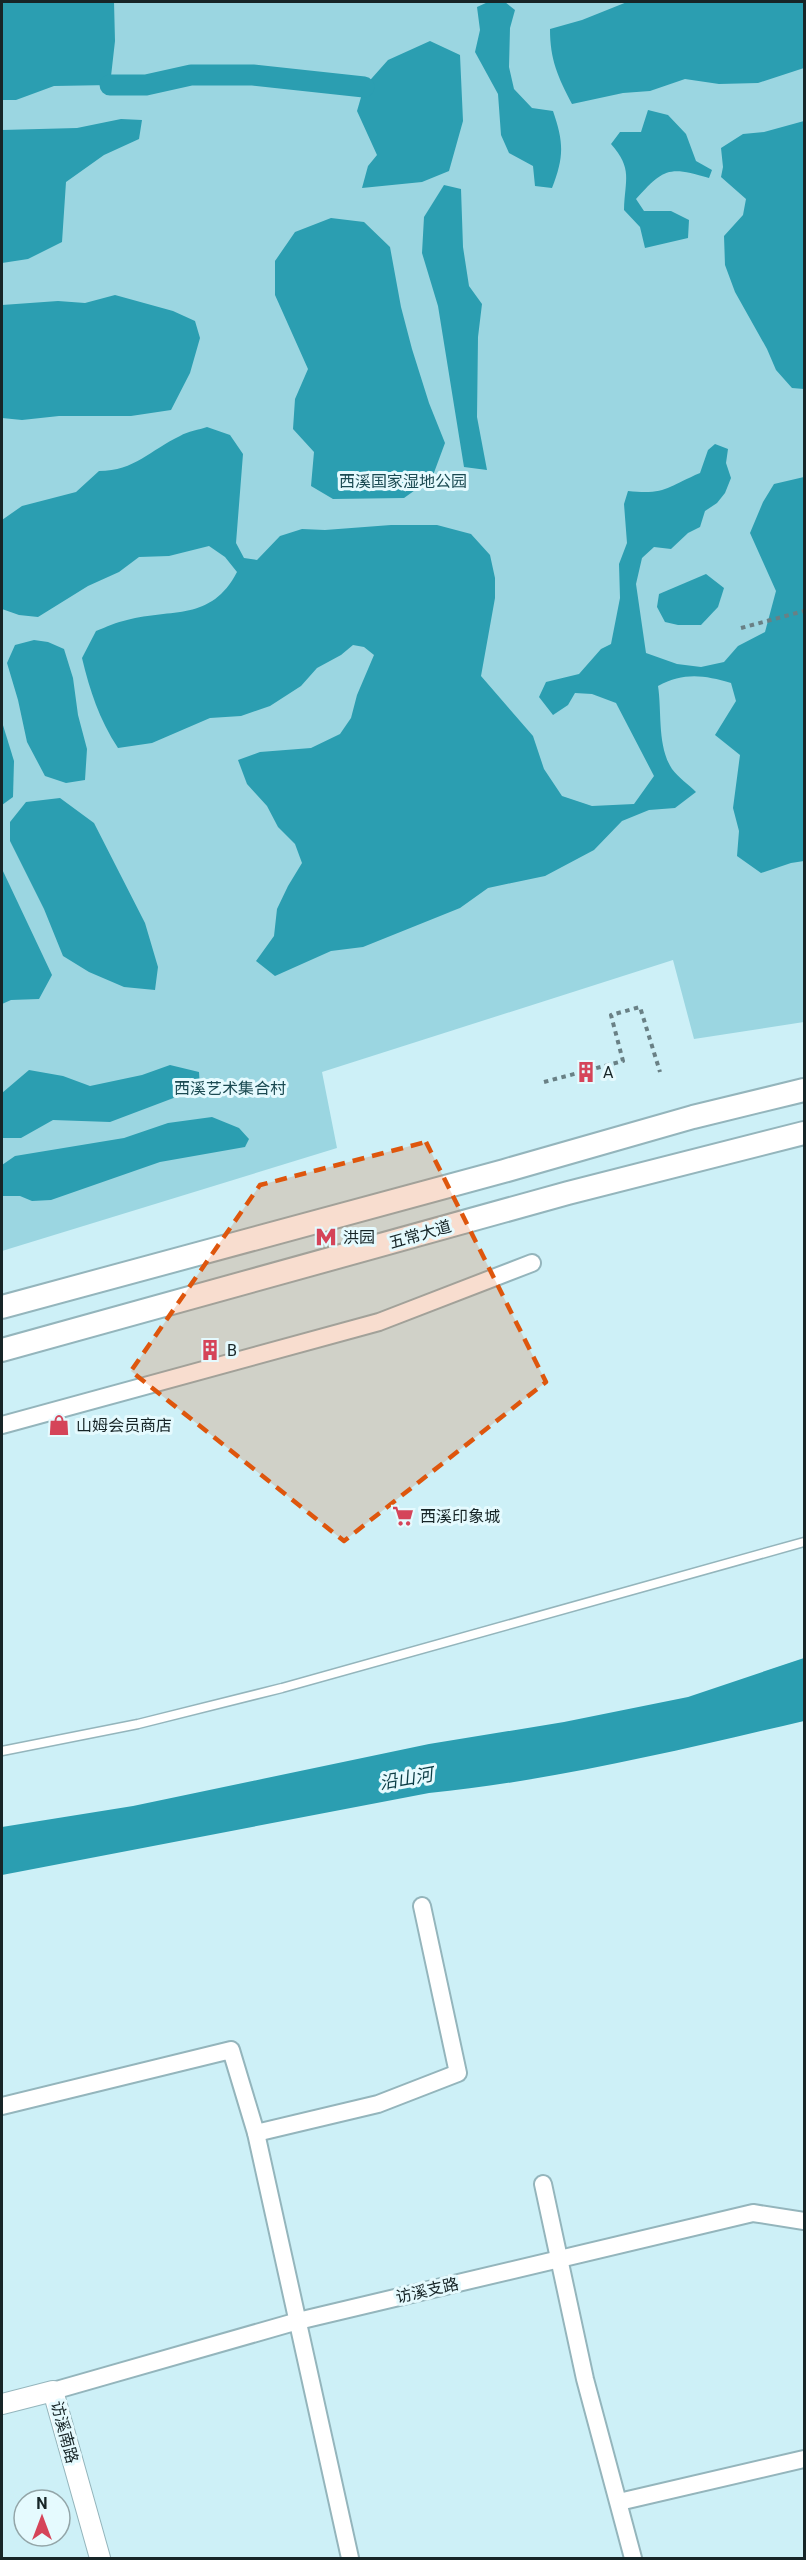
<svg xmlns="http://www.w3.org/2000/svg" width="806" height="2560" viewBox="0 0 806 2560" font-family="Roboto,'Noto Sans SC',sans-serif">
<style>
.green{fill:#9bd6e1}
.water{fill:#2b9eb1}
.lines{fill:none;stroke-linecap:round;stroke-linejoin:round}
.canal{stroke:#2b9eb1;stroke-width:21}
.service-casing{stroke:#94b5bc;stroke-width:11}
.minor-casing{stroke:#94b5bc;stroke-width:20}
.tertiary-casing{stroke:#94b5bc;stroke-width:22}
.secondary-casing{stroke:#94b5bc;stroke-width:26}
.path{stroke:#698085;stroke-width:4;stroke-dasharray:4.5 4.5;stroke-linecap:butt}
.service{stroke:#fff;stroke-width:8}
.minor{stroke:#fff;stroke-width:16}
.tertiary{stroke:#fff;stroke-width:20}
.secondary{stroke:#fff;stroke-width:22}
.marked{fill:#de560d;fill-opacity:0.2;stroke:#de560d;stroke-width:4.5;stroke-dasharray:12 8;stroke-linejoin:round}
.labels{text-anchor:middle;stroke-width:6;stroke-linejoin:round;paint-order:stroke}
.park-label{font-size:16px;fill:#1b4a52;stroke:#e5fafe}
.poi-label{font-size:16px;fill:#172527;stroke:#e5fafe;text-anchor:start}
.street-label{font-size:16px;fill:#172527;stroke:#e5fafe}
.water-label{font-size:18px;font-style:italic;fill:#0c3e46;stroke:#e5fafe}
</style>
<rect width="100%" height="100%" fill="#cdf0f7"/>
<polygon class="green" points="2,2 804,2 804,1022 694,1039 673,960 322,1072 337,1148 2,1251"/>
<g class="water">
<polygon points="2,2 114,2 115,41 110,85 54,86 16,100 2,100"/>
<path d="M488 2H505L515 10 510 28 509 67 514 89 532 108 553 111C564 143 564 157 552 188L535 186 533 166 509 153 501 135 498 94 475 52 480 30 477 7Z"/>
<path d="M627 2H804V68L758 83 719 84 685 79 650 91 623 93 572 104C558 77 550 60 550 29L582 20Z"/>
<polygon points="430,41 460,55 463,121 449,171 422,182 362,188 368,166 377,155 357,111 364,87 388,60"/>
<path d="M648 110 668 115 686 134 696 161 712 170 709 178C669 166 664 168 636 199L644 211H671L689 220 688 238 645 248 640 227 624 210C625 179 633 169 611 144L620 132H641Z"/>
<polygon points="121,119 142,120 139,139 104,155 66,182 62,242 28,259 2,263 2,130 77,128"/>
<polygon points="804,121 804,389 792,388 776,370 767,349 735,292 725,265 724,236 743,215 746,199 721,177 723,167 721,148 743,134 764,132"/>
<polygon points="444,185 461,189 463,247 469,286 482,304 478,337 477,417 487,470 464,467 438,306 422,253 424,217"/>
<polygon points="331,218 364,222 390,247 401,307 412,349 429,403 445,443 432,478 404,498 333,499 311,486 314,452 293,429 295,399 308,369 275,295 275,261 295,232"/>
<polygon points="115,295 173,311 195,321 200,338 190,373 171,410 131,416 59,416 22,420 2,418 2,305 58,301 85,303"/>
<path d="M207 427 230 435 243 454 236 543 244 558 257 560 280 536 302 529 325 530 391 525H437L471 534 490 555 495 578V598L481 676 533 736 544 769 562 796 592 806 634 804 654 776 616 703 592 694 575 693 568 705 553 715 539 697 546 682 579 674 601 649 611 644 620 598 619 564 627 543 624 504 628 491C666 495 667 487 700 473L708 450 715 444 728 449 726 463 731 478 725 493 717 503 705 511 700 527 688 533 671 549 654 547 642 558 636 584 646 653 677 664 701 667 724 662 738 646 765 632 776 591 750 533 763 502 774 484 804 477V861L791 863 761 873 737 856 739 831 733 808 740 755 715 735 736 701 731 683C704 675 684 672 658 686 662 712 657 746 672 769 678 777 689 785 696 792L675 808 649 810 622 821 594 850 545 876 488 888 460 908 363 947 331 951 275 976 256 961 274 936 277 909 288 886 302 863 295 844 278 827 267 806 247 784 238 760 260 752 311 748 340 734 351 718 357 695 374 655 364 647 353 645 341 655 317 668 301 686 270 706 241 716 210 718 152 743 118 748C99 719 90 691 82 658L96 631C106 627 117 622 127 620 172 608 211 622 237 572L225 557 209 546 169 556 139 557 119 572 88 586 38 617 19 615 2 609V520L22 506 76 492 99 471C135 471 150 450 180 436 188 431 199 430 207 427Z"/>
<polygon points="706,574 724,588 718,607 701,625 678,625 665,622 657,607 659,594"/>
<polygon points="34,640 48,642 64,649 73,678 78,715 87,749 85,780 66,783 45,776 27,742 18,700 7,663 15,645"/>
<polygon points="2,722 14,761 13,797 2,805"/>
<polygon points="60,798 94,823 145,923 158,967 155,990 124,987 89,972 63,956 44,909 10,841 10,822 26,802"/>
<polygon points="2,869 52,975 39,999 11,1000 2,1004"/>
<polygon points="170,1065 199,1072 200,1088 110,1122 53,1120 21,1138 3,1138 2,1135 2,1093 29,1070 63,1076 90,1086 142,1075"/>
<polygon points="212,1117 239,1128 249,1139 245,1147 160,1162 51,1200 32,1201 20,1196 2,1196 2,1165 15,1156 124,1138 168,1123"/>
<path d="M804 1658V1721C680 1750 557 1780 429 1793L2 1875V1827L133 1806 429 1744 564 1722 688 1697Z"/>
</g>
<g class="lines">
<polyline class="canal" points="110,85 146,85 191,75 253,75 364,87"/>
<defs>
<polyline id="service" points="2,1751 138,1724 282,1688 804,1542"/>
<g id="minor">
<polyline points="2,1425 379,1322 532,1263"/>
<polyline points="2,2106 231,2050 256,2133 350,2558"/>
<polyline points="256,2133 378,2104 458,2073 422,1906"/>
<polyline points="543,2184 585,2379 633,2558"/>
<polyline points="53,2391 298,2321 753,2213 804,2221"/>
<polyline points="619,2502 804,2459"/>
</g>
<polyline id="tertiary" points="2,2404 53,2391 100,2558"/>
<g id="secondary">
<polyline points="2,1307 504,1171 693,1117 804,1090"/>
<polyline points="2,1350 568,1193 804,1133"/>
</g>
</defs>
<use href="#service" class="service-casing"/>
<use href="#minor" class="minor-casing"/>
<use href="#tertiary" class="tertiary-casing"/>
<use href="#secondary" class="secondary-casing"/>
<g class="path">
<polyline points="741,628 804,611"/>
<polyline points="544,1082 623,1061 611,1015 640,1007 660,1072"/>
</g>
<use href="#service" class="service"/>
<use href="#minor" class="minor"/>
<use href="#tertiary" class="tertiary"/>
<use href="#secondary" class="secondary"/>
</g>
<path class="marked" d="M426 1142 546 1382 344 1541 131 1371 260 1185Z"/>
<defs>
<symbol id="building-bare" viewBox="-9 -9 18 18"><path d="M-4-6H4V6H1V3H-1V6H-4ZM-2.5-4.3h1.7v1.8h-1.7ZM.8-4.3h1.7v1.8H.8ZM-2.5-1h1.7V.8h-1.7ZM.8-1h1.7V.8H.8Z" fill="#d54459" stroke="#e5fafe" stroke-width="2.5" paint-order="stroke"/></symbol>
<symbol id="metro-bare" viewBox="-9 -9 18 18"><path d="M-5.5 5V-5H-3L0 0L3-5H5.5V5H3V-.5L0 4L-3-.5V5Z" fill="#d54459" stroke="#e5fafe" stroke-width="2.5" paint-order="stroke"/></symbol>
<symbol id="shop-bare" viewBox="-9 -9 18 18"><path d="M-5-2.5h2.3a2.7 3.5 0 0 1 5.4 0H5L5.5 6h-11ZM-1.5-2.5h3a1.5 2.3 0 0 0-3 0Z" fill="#d54459" stroke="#e5fafe" stroke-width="2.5" paint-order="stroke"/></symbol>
<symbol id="supermarket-bare" viewBox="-9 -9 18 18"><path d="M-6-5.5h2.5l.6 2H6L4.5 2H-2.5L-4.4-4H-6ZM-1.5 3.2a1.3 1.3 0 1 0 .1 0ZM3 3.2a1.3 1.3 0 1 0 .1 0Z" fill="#d54459" stroke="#e5fafe" stroke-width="2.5" paint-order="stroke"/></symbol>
</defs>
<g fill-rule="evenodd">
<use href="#building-bare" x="571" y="1057" width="30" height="30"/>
<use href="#metro-bare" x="311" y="1222" width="30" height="30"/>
<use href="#building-bare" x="195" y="1335" width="30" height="30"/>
<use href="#shop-bare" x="44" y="1410" width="30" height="30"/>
<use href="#supermarket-bare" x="388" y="1501" width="30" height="30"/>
</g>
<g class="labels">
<g class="park-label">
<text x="403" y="487">西溪国家湿地公园</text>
<text x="230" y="1094">西溪艺术集合村</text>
</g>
<g class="poi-label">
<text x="603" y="1078">A</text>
<text x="343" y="1243">洪园</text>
<text x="227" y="1356">B</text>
<text x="76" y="1431">山姆会员商店</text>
<text x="420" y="1522">西溪印象城</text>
</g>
<g class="street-label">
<text transform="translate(420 1234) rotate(-16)" y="6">五常大道</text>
<text transform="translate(427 2290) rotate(-13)" y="6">访溪支路</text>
<text transform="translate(65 2432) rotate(75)" y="6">访溪南路</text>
</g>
<g class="water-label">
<text transform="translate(406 1779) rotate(-10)" y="6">沿山河</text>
</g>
</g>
<rect width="806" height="2560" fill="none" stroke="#172527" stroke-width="6"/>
<g transform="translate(42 2518)"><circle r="28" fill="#e5fafe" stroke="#93a5a8" stroke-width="1.5"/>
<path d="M0-4.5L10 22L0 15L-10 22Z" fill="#d54459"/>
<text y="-9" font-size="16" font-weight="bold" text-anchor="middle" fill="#172527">N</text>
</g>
</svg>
